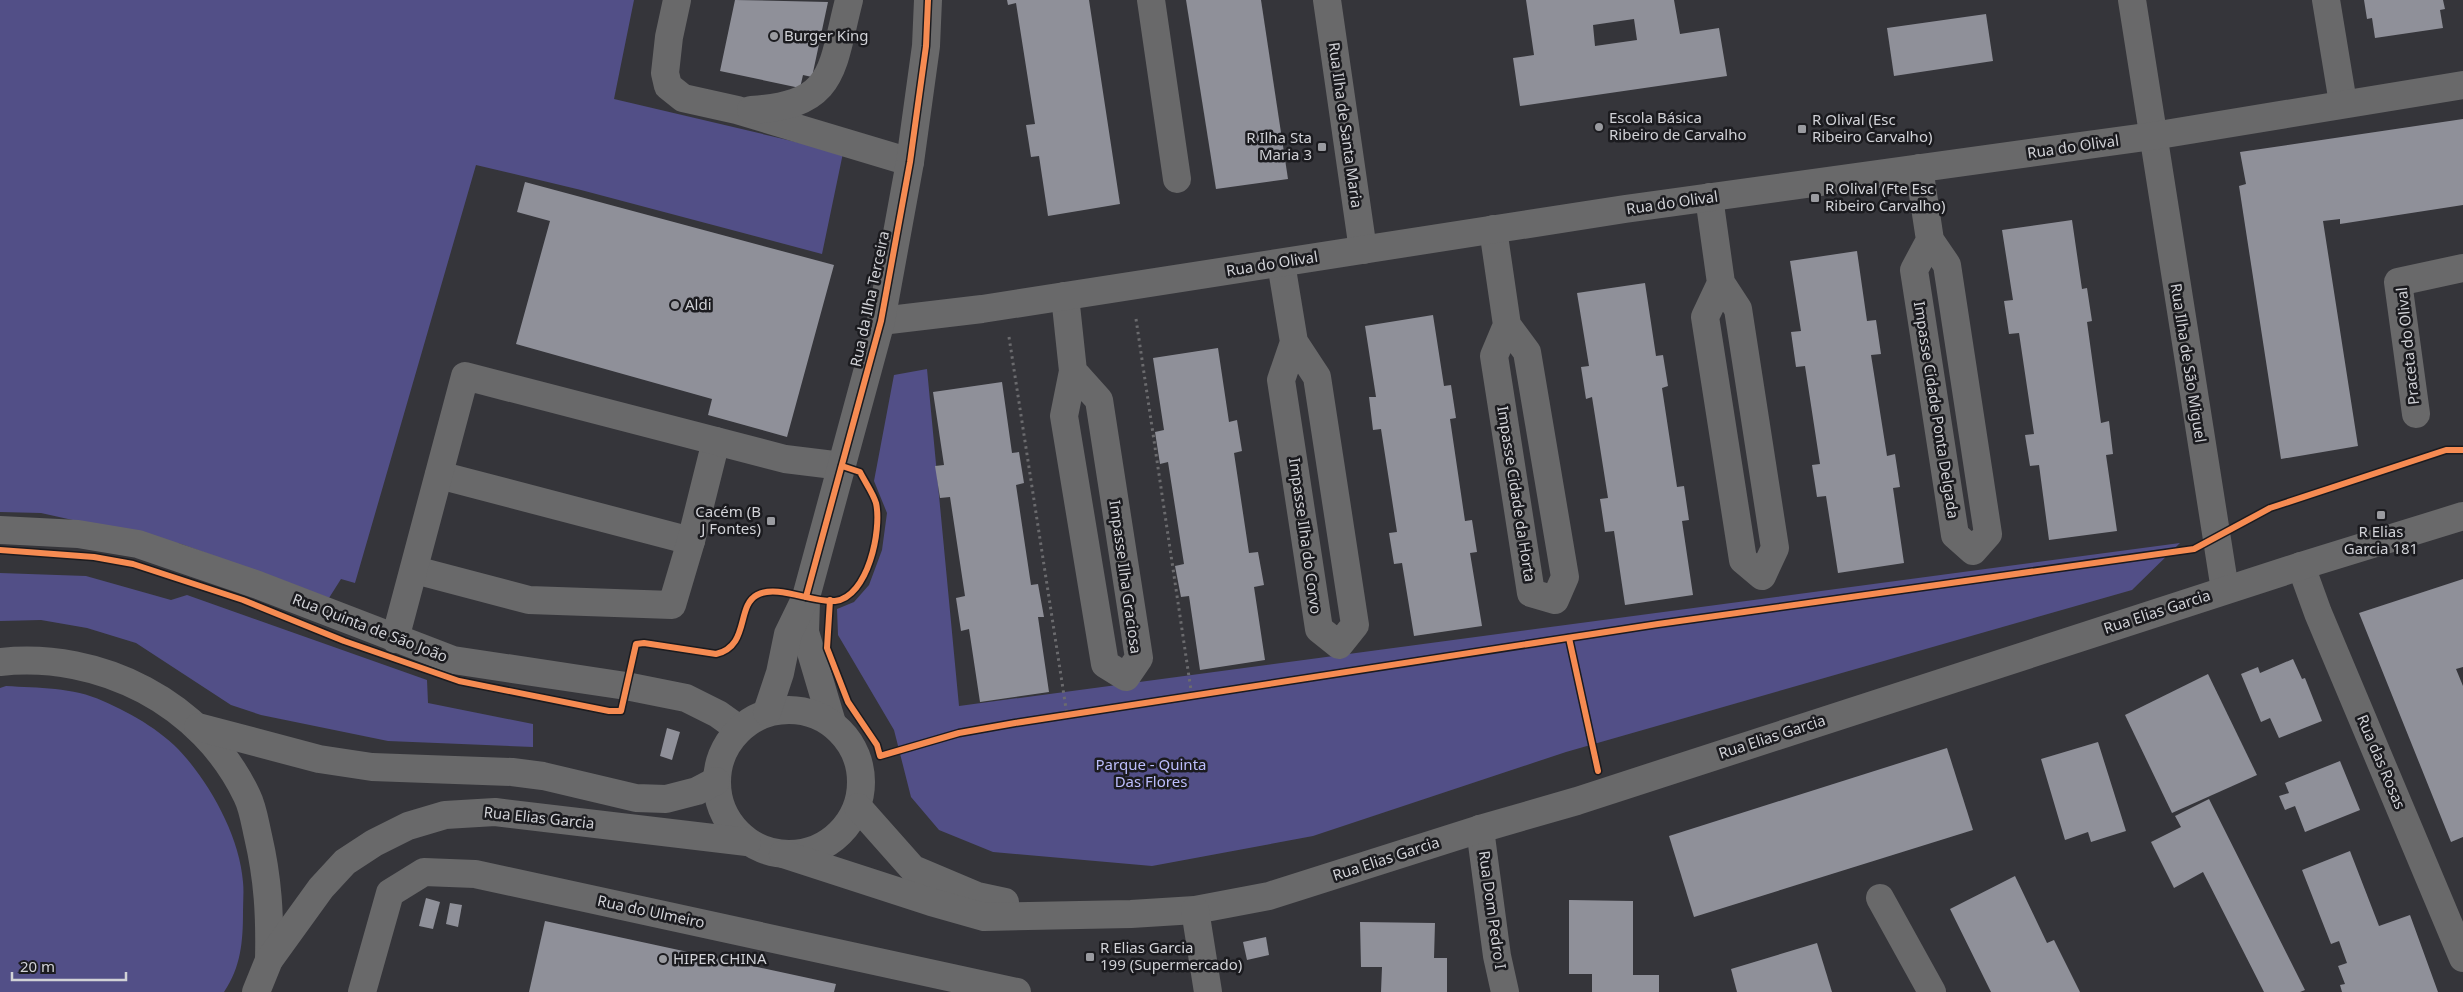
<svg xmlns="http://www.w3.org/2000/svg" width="2463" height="992" viewBox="0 0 2463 992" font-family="'Noto Sans',sans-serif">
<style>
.green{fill:#524f87}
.building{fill:#8f9099;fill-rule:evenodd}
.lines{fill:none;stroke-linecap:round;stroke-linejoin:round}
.path{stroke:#6b6b6e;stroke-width:3;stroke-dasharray:2.5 4;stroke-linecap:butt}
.minor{stroke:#69696a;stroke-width:28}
.cycleway-casing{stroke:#1b1b1f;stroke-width:9}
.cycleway{stroke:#f68b52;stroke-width:6}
.poi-dot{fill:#9a9ba0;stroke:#1b1b1f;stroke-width:2}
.labels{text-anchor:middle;stroke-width:5;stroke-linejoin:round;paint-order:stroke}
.poi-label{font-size:15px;fill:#d1d2d7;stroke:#1b1b1f;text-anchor:start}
.street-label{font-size:15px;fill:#d1d2d7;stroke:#1b1b1f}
.park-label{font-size:15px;fill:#bdbefd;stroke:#1b1b1f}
</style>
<rect width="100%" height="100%" fill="#35353a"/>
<g class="green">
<polygon points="0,0 634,0 614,99 843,153 822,254 581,190 476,165 355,583 341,579 329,598 181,544 41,513 0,512"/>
<polygon points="927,369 959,706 2180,543 2132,590 1566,752 1313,836 1152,866 993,852 939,830 911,797 894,730 838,635 837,609 854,602 869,585 882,550 887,513 874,481 894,375"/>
<polygon points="0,573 86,576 171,600 187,595 427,680 428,703 533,724 533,747 388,741 261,715 231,705 136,643 87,628 41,620 0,621"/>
<path d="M6 686C38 688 73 687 103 701 133 714 166 733 187 759 214 791 240 840 243 882 244 892 243 902 243 912 243 941 241 967 224 992H0V688Z"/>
</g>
<g class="building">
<polygon points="735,0 828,2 812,77 803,75 800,88 720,71"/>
<polygon points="1007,0 1089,0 1120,204 1048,216 1039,156 1031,157 1026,125 1035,124 1016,3 1008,5"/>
<polygon points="1186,0 1261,0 1288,179 1216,189"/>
<path d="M1526 0H1674L1680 34 1719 28 1727 76 1520 106 1513 58 1534 55ZM1634 19 1637 40 1595 46 1593 25Z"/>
<polygon points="2364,0 2443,0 2445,9 2440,10 2443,28 2375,38 2372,18 2367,19"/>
<polygon points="1986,14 1993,61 1894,76 1887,28"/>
<polygon points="2463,119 2463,205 2340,224 2340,219 2323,221 2358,446 2281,459 2239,186 2246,184 2240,152"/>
<polygon points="525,182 834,265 787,437 708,415 712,399 516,344 550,221 517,212"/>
<polygon points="2072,220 2082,289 2087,288 2092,321 2087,322 2101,423 2109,421 2113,454 2106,455 2117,531 2049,540 2039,465 2030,466 2025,435 2034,434 2019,333 2009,334 2004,301 2013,300 2002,230"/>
<polygon points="1857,251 1867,321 1876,320 1881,354 1871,355 1887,456 1895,454 1900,487 1893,488 1904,563 1838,573 1826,496 1817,497 1812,465 1820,464 1805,366 1796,367 1791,332 1801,331 1790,261"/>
<polygon points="1645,283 1656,356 1663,355 1668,386 1662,388 1677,487 1684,486 1689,520 1682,521 1693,595 1625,605 1614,531 1605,532 1600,499 1608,498 1592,397 1586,399 1581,367 1589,366 1577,293"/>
<polygon points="1433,315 1444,386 1451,385 1456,418 1450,419 1465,521 1472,520 1477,552 1470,553 1482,626 1414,636 1402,563 1394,564 1389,533 1397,532 1381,429 1373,430 1369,397 1376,397 1365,326"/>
<polygon points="1218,348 1229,422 1237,420 1242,451 1234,453 1249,553 1258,552 1264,585 1254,587 1265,660 1200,670 1189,596 1181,597 1175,566 1184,564 1168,462 1160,464 1155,432 1164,430 1153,358"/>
<polygon points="1002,382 1012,453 1019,452 1024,483 1016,485 1031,585 1038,584 1044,617 1038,617 1049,692 980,702 969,629 961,631 956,598 965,596 950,497 940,498 935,466 944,465 933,392"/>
<polygon points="2463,579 2463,667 2456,669 2463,686 2463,837 2451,842 2359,613"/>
<polygon points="2293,659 2302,679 2305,678 2322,721 2279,738 2270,718 2261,722 2241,674 2258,667 2260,673"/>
<polygon points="2208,674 2257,775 2172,813 2125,715"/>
<polygon points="667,728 680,732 672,760 660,756"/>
<polygon points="2098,742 2126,831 2091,842 2088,832 2065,840 2041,759"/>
<polygon points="1947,748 1973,830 1694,917 1669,836"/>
<polygon points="2340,761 2360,810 2305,832 2295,806 2285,810 2279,796 2289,793 2285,783"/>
<polygon points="2209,799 2305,990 2300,992 2264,992 2203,872 2174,888 2151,842 2181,827 2175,816"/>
<polygon points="2350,851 2379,926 2410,915 2438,992 2342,992 2340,985 2345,984 2338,966 2347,963 2339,941 2331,944 2302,870"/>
<polygon points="2015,876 2047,943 2054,940 2080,992 1991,992 1950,909"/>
<polygon points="426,898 440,902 433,929 419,926"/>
<polygon points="1569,900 1633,901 1633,975 1659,975 1659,992 1592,992 1592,974 1569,974"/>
<polygon points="450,903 462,905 458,927 446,924"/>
<polygon points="545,921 836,984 834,992 529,992"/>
<polygon points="1360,922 1435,923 1434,958 1447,958 1447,992 1381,992 1382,967 1361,967"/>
<polygon points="1266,937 1269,955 1247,960 1243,942"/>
<polygon points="1817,943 1832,992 1737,992 1731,969"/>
</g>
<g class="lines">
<g class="path">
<polyline points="1136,319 1192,697"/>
<polyline points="1009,337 1067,715"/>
</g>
<g class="minor">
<polyline points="677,0 669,37 665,73 668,86 683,98 737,110 910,162"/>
<polyline points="1151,0 1177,179"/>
<polyline points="1327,0 1363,250"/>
<polyline points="2132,0 2225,590"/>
<polyline points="2326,0 2343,103"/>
<path d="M751 110C836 105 831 70 849 0"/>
<polyline points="1919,168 1930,240 1947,265 1988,534 1973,551 1955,535 1914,270 1930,240"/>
<polyline points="1709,197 1721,283 1738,309 1775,548 1762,576 1743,560 1705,317 1721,283"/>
<polyline points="1493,229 1507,325 1527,352 1565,577 1555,600 1531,593 1494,356 1507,325"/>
<polyline points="1281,263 1294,342 1317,377 1355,625 1339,645 1319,629 1281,380 1294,342"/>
<polyline points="1065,296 1073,371 1099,400 1139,658 1126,677 1105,664 1064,416 1073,371"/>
<polyline points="881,321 982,309 1625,209 2153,136 2463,85"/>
<polyline points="2416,414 2398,282 2463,268"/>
<polyline points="439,475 691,541"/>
<polyline points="0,530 78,534 138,544 258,585 453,660 626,686 686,698 718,714 739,729"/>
<polyline points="2301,566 2318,613 2463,958"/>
<polyline points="415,570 529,600 672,605 691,541 716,441"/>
<polyline points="806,601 805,632 832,723"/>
<polyline points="395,639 465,376 785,459 842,466"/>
<path d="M0 662C100 651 203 703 247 796 253 808 255 823 258 836 268 879 270 915 269 960"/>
<circle cx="789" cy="782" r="72"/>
<polyline points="767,712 780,673 788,634 806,597 881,321 910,162 926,46 928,0"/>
<polyline points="198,727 319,759 372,767 512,772 543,776 636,798 666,799 697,791 716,781"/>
<polyline points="858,807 913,869 977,896 1005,902"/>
<polyline points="1480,829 1497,956 1505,992"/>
<polyline points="783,854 931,902 984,917 1131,914 1195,910 1269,896 1480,829 1577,801 2301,566 2463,516"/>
<polyline points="1880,898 1932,992"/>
<polyline points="1195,910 1208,992"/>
<polyline points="256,992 269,960 321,888 345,862 374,843 408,826 445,815 495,812 747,842"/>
<polyline points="362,992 390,893 424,872 475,874 1017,992"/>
</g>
<defs>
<g id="cycleway">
<path d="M0 550 94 557 133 564 243 600 344 641 459 681 609 711H621L636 644 644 643 716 654C750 646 736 606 757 595 777 584 812 603 835 601 868 597 882 530 876 503 873 493 865 482 860 472L842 466"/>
<polyline points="806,597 881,321 910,162 926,46 928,0"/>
<polyline points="830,600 827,648 848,702 877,745 880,756 959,733 1015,723 1658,624 2194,549 2270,508 2446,450 2463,450"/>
<polyline points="1569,638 1598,771"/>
</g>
</defs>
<use href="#cycleway" class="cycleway-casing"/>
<use href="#cycleway" class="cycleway"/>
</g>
<g class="poi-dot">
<circle cx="774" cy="36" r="5"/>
<circle cx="1599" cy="127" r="5"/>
<rect x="1797" y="124" width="10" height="10" rx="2.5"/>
<rect x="1317" y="142" width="10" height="10" rx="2.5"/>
<rect x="1810" y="193" width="10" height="10" rx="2.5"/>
<circle cx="675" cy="305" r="5"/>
<rect x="2376" y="510" width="10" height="10" rx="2.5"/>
<rect x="766" y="516" width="10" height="10" rx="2.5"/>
<rect x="1085" y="952" width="10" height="10" rx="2.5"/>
<circle cx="663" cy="959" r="5"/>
</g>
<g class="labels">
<g class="poi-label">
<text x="784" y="41">Burger King</text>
<text x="1609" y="123">Escola Básica<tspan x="1609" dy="17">Ribeiro de Carvalho</tspan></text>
<text x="1812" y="125">R Olival (Esc<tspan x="1812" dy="17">Ribeiro Carvalho)</tspan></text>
<text x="1312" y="143" text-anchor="end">R Ilha Sta<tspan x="1312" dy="17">Maria 3</tspan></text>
<text x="1825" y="194">R Olival (Fte Esc<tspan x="1825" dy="17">Ribeiro Carvalho)</tspan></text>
<text x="685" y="310">Aldi</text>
<text x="761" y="517" text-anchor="end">Cacém (B<tspan x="761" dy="17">J Fontes)</tspan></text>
<text x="2381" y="537" text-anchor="middle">R Elias<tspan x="2381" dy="17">Garcia 181</tspan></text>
<text x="1100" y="953">R Elias Garcia<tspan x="1100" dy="17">199 (Supermercado)</tspan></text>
<text x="673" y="964">HIPER CHINA</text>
</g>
<g class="street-label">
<text transform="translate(1345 125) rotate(82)" y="5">Rua Ilha de Santa Maria</text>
<text transform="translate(2073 147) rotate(-8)" y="5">Rua do Olival</text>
<text transform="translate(1672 203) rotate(-8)" y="5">Rua do Olival</text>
<text transform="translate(1272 264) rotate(-9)" y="5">Rua do Olival</text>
<text transform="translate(870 299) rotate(-78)" y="5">Rua da Ilha Terceira</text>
<text transform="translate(2408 346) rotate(-96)" y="5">Praceta do Olival</text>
<text transform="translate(2188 363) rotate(81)" y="5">Rua Ilha de São Miguel</text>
<text transform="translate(1936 410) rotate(81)" y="5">Impasse Cidade Ponta Delgada</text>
<text transform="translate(1516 494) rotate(81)" y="5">Impasse Cidade da Horta</text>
<text transform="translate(1305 536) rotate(82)" y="5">Impasse Ilha do Corvo</text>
<text transform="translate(1125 577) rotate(82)" y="5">Impasse Ilha Graciosa</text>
<text transform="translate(2157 612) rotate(-18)" y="5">Rua Elias Garcia</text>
<text transform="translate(370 628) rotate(21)" y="5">Rua Quinta de São João</text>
<text transform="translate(1772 737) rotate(-18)" y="5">Rua Elias Garcia</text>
<text transform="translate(2381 762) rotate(67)" y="5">Rua das Rosas</text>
<text transform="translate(539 818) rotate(6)" y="5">Rua Elias Garcia</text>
<text transform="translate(1386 859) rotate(-18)" y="5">Rua Elias Garcia</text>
<text transform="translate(1492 910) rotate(82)" y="5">Rua Dom Pedro I</text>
<text transform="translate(651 912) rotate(12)" y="5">Rua do Ulmeiro</text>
</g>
<g class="park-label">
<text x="1151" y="770">Parque - Quinta<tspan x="1151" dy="17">Das Flores</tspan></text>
</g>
</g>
<path d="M12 972v8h114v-8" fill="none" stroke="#d1d2d7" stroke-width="2.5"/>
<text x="20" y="972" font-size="15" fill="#d1d2d7" stroke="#1b1b1f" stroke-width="4" paint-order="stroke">20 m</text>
</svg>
